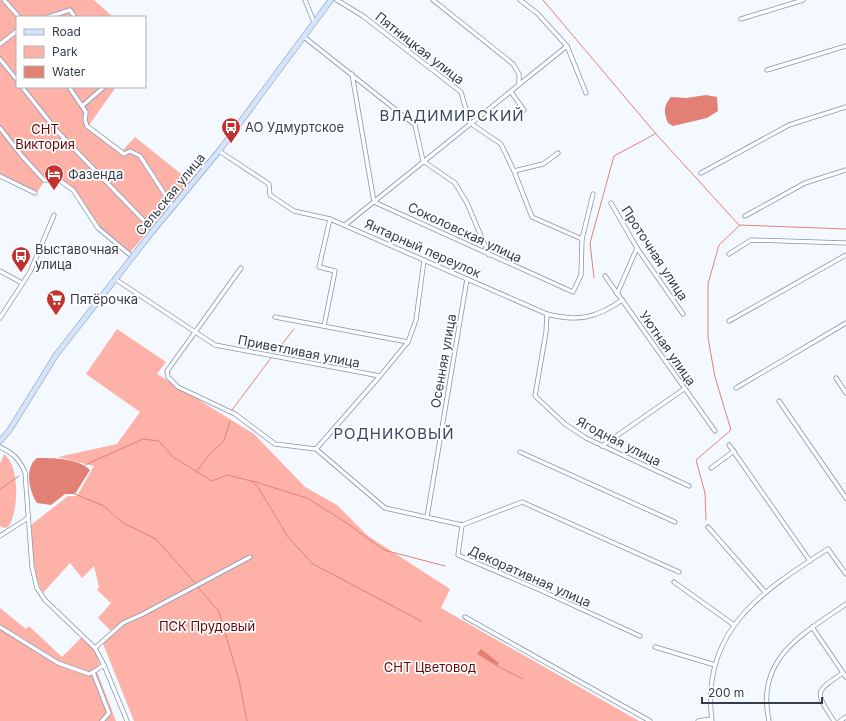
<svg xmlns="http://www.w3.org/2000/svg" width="846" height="721" viewBox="0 0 846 721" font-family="Inter,sans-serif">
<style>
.green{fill:#feb1a7}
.water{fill:#e28076}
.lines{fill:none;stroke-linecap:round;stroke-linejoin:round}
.stream{stroke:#e28076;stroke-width:1}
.street-casing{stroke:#8295b2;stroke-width:5}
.secondary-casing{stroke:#8295b2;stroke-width:6}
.street{stroke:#fff;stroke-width:3.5}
.secondary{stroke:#d4e4fd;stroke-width:5}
.labels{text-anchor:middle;stroke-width:3.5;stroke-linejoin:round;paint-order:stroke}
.street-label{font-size:13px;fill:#353d49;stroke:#fff}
.poi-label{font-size:13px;fill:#353d49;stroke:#fff;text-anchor:start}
.park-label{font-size:13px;fill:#64090b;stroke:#fff}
.quarter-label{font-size:15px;letter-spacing:1px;fill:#364761;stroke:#fff}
</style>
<rect width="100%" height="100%" fill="#f4f9ff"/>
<g class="green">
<polygon points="0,0 94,0 113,17 17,17 17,87 116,87 89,125 123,150 135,137 190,181 173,203 170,201 162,210 164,212 128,255 96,229 72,191 58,181 44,182 35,195 0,178"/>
<path d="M117 329 166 362 157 374 254 434 305 487 337 505 368 536 450 589 441 608 639 721H134L102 641 112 632 98 618 111 603 97 590 99 587 94 566 82 578 70 563 43 593C32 573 33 547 31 525L68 496H77L94 466 58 457 117 444 140 412 86 374Z"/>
<path d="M4 454C20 465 19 513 8 527L4 528 0 526V464Z"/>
<polygon points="0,608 26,629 29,626 62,657 82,637 94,650 100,664 96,669 116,721 0,721"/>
</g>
<g class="water">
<path d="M706 95 717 97 718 111 707 118 673 126 668 123C664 113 663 106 671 97L686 98Z"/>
<path d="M37 458C53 458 78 458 90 470L75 494H65L51 505 37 503C29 490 24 468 37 458Z"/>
<polygon points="481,649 499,663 497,666 477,654"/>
</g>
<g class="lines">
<g class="stream">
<polyline points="543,0 656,134 739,225 846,229"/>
<polyline points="594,278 590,243 614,156 655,134"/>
<polyline points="275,353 294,329"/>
<polyline points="232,410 271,358"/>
<polyline points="85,465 143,439 159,441 173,457 212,481 227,475 251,481 258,487 288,537 313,564 421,621"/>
<polyline points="196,472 210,454 224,441 230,421"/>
<polyline points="252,481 307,498 345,522 384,550 445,566"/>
<polyline points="0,489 19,476"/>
<polyline points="75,494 104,506 123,523 156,539 196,584"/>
<polyline points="706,520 705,493 696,460 731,430 715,377 708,338 708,284 719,245 739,226"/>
<polyline points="198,587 219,612 239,680 247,721"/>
<polyline points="497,666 523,679"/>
</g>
<defs>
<g id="street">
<polyline points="4,0 19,17"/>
<polyline points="305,0 314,22"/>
<polyline points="337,0 363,16 461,92 470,123 501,144 514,171 532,217 582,239"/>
<polyline points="433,0 513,64 519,74 519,84"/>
<polyline points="520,0 537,13 567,46 586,93"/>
<polyline points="48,17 70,10 75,17"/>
<polyline points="741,19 803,0"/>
<polyline points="304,37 415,125 423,161 455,183 467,203 489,255"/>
<polyline points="0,44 17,31"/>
<polyline points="0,59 17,80"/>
<polyline points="767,70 846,46"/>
<polyline points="352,74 374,202 573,292 581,275 582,239 593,194"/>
<polyline points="22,87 57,131 150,227"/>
<polyline points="69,87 86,112 85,120 87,126 124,154 130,151 140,156 173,207"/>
<polyline points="511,92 524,110"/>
<polyline points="82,106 104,87"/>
<polyline points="0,128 22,156 44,180 49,180 52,175 73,190 98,228 129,254"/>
<polyline points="219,151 269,184 270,195 294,211 330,219"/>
<polyline points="514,171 543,164 558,153"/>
<polyline points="701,173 789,125 846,107"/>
<polyline points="0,176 35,193"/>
<polyline points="611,203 637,248 683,314"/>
<polyline points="745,216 805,183 846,170"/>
<polyline points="345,225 567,46"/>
<polyline points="729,254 751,240 846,243"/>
<polyline points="241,268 170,367 167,371 168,377 178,387 235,414 275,444 316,449 385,508 462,525"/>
<polyline points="0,271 22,283"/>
<polyline points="605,276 715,431"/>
<polyline points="115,279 215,345 380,376"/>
<polyline points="617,294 637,248"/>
<polyline points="547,314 546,332 535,396 565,424 586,438 689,486"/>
<polyline points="275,317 408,342"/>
<polyline points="0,318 30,272 54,215"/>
<polyline points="729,321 846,255"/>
<path d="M324 326 335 271 319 267 330 219 547 314C577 322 597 318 622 300"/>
<polyline points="836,378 846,393"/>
<polyline points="736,388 846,323"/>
<polyline points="779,401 846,498"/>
<polyline points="729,445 810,561"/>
<polyline points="602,446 684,389"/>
<path d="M0 447C13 453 19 459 25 472L32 567 37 588 45 600 95 648 104 665 127 721"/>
<polyline points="316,449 380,376 408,342 416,320 424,260"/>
<polyline points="520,452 675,522"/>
<polyline points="711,468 734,451"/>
<polyline points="427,517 467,279"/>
<polyline points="462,525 522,502 679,572"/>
<polyline points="462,525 458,555 540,590 640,636"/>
<polyline points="708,527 765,592"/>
<polyline points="0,536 28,518"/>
<polyline points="674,582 734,625"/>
<polyline points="465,617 650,721"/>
<polyline points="0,627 58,663 89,674 93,672"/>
<polyline points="812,627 846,677"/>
<polyline points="655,647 715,665"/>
<polyline points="95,648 123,623 141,615 250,557"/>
<polyline points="102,721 109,713 93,672 104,665"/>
<polyline points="698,721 711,719"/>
<path d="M712 721C700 631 762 591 828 549L846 574"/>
<path d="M769 721C755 658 803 634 846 604"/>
<path d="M834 721C815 692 814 692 843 673"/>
<polyline points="840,721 846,717"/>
</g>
<polyline id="secondary" points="0,441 9,431 56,355 152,232 219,151 331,0"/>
</defs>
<use href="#street" class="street-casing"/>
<use href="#secondary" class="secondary-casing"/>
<use href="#street" class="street"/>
<use href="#secondary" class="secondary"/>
</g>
<defs>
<symbol id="bus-pin" viewBox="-11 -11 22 30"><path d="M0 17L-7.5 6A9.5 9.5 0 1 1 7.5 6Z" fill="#c2332f" stroke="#fff"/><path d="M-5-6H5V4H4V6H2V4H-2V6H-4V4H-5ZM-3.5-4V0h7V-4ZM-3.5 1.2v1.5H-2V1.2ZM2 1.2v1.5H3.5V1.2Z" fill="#fff"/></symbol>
<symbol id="hotel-pin" viewBox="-11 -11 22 30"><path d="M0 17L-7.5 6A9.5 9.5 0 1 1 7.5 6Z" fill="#c2332f" stroke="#fff"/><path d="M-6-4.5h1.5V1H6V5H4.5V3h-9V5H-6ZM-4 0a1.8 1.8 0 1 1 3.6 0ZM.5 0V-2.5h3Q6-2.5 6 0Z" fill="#fff"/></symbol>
<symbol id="supermarket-pin" viewBox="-11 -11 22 30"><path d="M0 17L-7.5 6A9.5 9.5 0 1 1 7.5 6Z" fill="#c2332f" stroke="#fff"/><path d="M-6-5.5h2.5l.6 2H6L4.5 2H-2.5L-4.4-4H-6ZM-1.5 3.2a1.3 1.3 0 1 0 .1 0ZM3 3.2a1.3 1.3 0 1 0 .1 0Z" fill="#fff"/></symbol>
</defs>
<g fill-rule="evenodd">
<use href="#bus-pin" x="220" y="116" width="22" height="30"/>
<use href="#hotel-pin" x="43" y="163" width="22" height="30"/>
<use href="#bus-pin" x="10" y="245" width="22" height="30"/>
<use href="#supermarket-pin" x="45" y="288" width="22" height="30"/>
</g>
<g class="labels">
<g class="street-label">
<text transform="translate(420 48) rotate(38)" y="5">Пятницкая улица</text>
<text transform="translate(170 194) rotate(-51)" y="5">Сельская улица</text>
<text transform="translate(465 232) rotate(25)" y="5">Соколовская улица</text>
<text transform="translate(423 248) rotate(24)" y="5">Янтарный переулок</text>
<text transform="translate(655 253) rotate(57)" y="5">Проточная улица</text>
<text transform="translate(668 348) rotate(55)" y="5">Уютная улица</text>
<text transform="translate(299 351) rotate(11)" y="5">Приветливая улица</text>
<text transform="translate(443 361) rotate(-80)" y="5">Осенняя улица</text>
<text transform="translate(619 441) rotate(27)" y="5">Ягодная улица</text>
<text transform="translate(530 576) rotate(24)" y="5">Декоративная улица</text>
</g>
<g class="poi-label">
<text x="245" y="132">АО Удмуртское</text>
<text x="68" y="179">Фазенда</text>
<text x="35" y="254">Выставочная<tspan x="35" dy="15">улица</tspan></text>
<text x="70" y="304">Пятёрочка</text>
</g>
<g class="park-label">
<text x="45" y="134">СНТ<tspan x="45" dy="15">Виктория</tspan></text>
<text x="207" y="631">ПСК Прудовый</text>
<text x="430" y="672">СНТ Цветовод</text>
</g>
<g class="quarter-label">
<text x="452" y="121">ВЛАДИМИРСКИЙ</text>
<text x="394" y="439">РОДНИКОВЫЙ</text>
</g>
</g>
<rect x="16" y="16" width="130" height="72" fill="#ffffff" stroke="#aeb1b6"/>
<rect x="24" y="29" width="20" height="6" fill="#d4e4fd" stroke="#aeb1b6"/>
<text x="52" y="36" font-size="12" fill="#353d49">Road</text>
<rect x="24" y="46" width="20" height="12" fill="#feb1a7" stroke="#aeb1b6"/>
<text x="52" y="56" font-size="12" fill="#353d49">Park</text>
<rect x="24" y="66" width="20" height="12" fill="#e28076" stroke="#aeb1b6"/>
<text x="52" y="76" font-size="12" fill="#353d49">Water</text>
<path d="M702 697v6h120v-6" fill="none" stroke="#353d49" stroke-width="2"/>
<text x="708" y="697" font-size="12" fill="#353d49" stroke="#ffffff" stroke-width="3" paint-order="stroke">200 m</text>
</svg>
